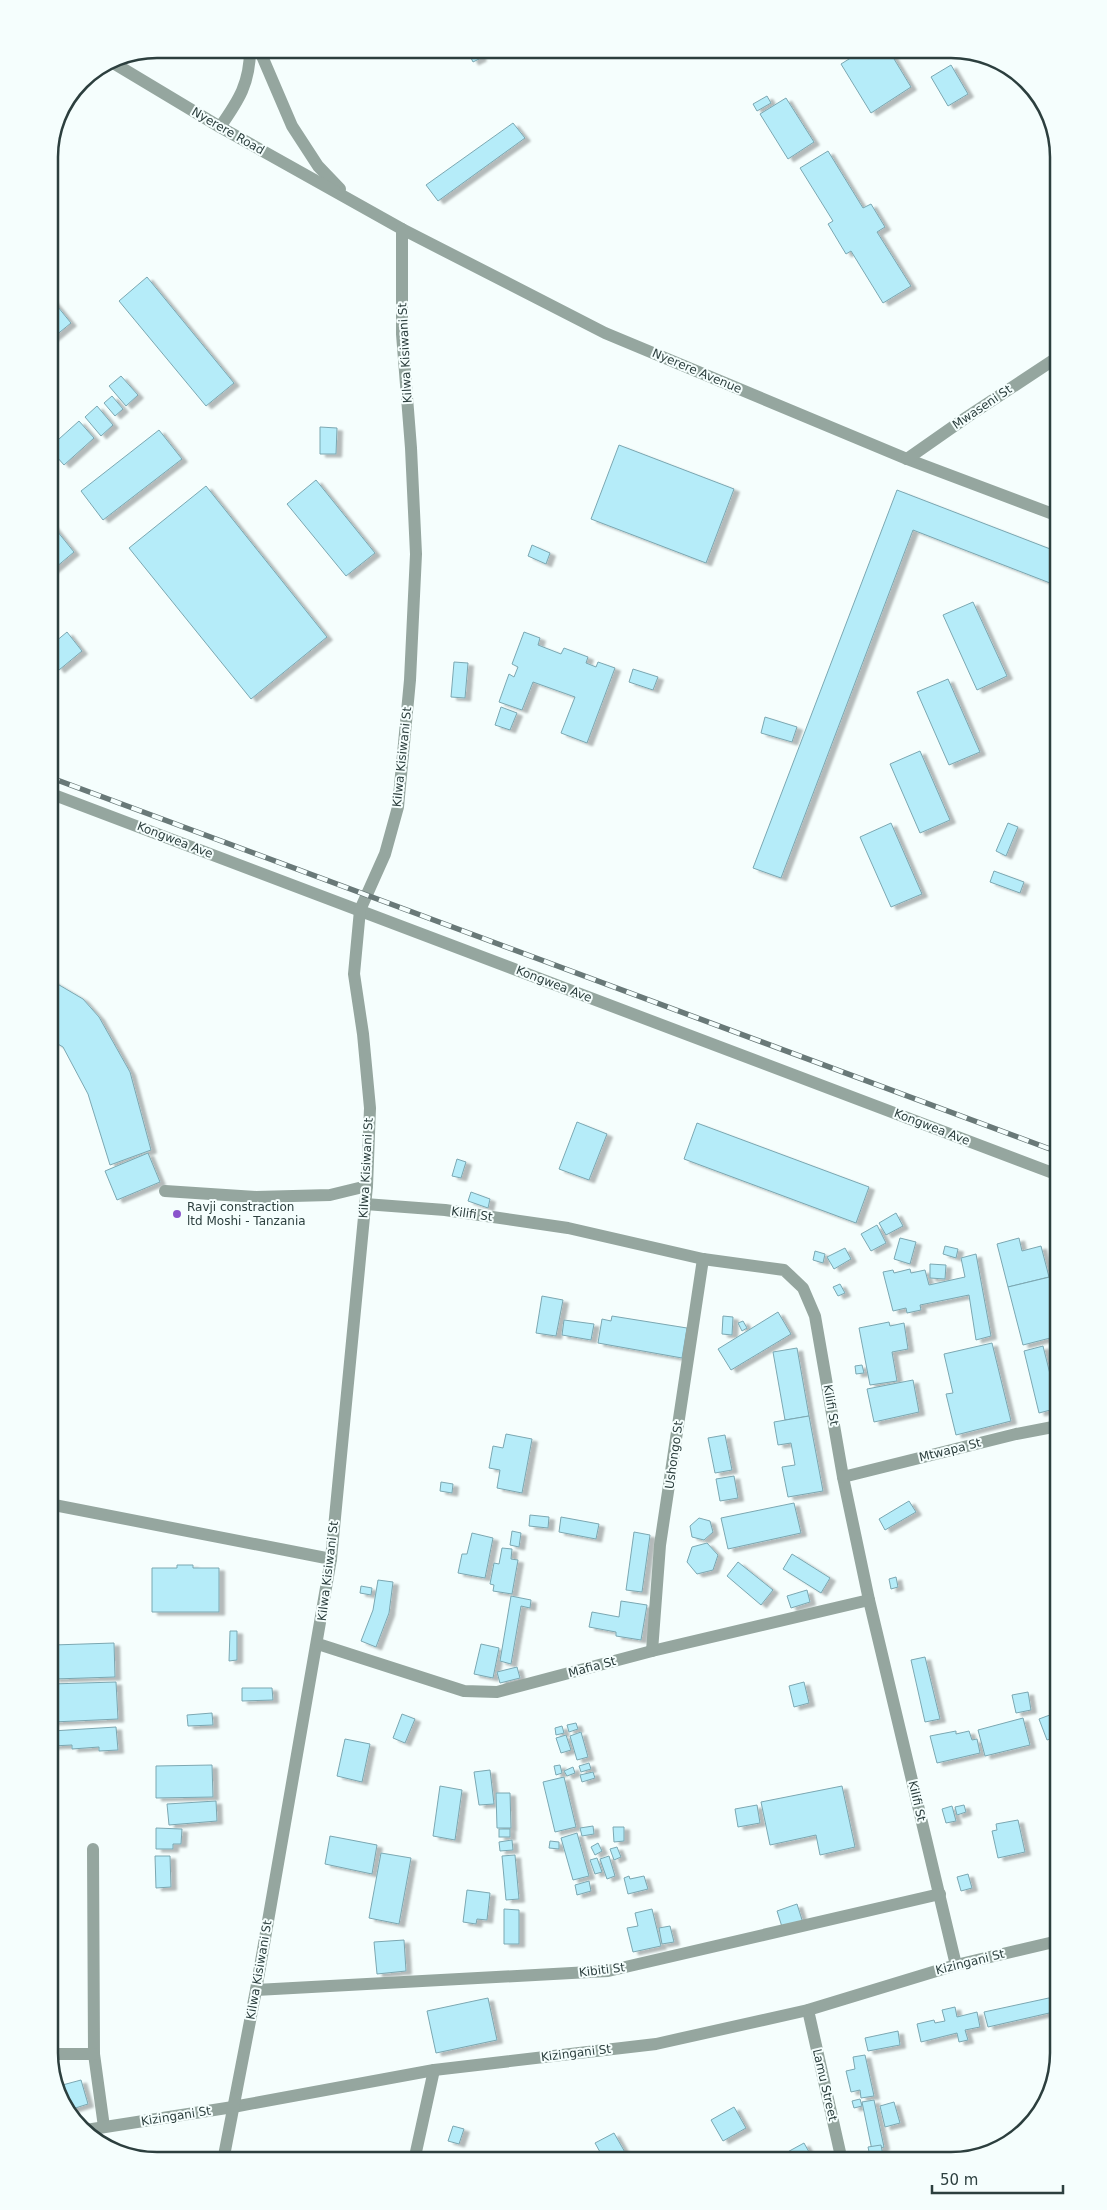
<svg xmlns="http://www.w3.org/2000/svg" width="1107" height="2210" viewBox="0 0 1107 2210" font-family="'DejaVu Sans',sans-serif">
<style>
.building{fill:#b5ecf9;stroke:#7ba7b1;filter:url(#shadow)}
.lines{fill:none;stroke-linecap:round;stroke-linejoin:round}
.minor{stroke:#95a69f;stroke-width:12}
.rail-casing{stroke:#697978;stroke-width:5.5}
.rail{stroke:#f5fefd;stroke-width:4;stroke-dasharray:11;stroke-linecap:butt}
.poi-dot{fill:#8a54cc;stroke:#f5fefd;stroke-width:2}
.labels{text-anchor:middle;stroke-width:4;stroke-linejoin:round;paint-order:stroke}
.street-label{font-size:12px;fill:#2c3f3e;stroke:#f5fefd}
.poi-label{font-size:12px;fill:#2c3f3e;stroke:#f5fefd;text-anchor:start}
.rim{fill:none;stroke:#2c3f3e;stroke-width:2.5}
</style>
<defs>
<filter id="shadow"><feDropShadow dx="5.5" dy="3" stdDeviation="1" flood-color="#0004"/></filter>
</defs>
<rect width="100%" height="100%" fill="#f5fefd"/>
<g class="building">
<polygon points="474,49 477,49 481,58 473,62 468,52"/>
<polygon points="854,49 888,49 911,87 871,113 841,64 857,54"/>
<polygon points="951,65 968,94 948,106 931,77"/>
<polygon points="767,96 771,103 757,111 753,104"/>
<polygon points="786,98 814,142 788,159 760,114"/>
<polygon points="513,123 525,138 438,201 426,185"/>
<polygon points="828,151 863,208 871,204 885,227 877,232 911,286 883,303 851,251 846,254 828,224 833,221 800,168"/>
<polygon points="147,277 234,383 206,406 119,301"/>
<polygon points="49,296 71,323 49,341"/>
<polygon points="121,376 138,395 126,406 109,386"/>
<polygon points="112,396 123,409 115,416 104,403"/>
<polygon points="97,406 113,425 101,436 85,417"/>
<polygon points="79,421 94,438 64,465 49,448"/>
<polygon points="320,427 337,428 336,454 320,454"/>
<polygon points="159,430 182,459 103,520 81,491"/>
<polygon points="619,445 734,489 706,563 591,519"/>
<polygon points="316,480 375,553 346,576 287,504"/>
<polygon points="206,486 327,637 251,699 129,548"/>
<polygon points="897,490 1058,552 1058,562 1050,583 913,530 781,878 753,868"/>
<polygon points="49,521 74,552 49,573"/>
<polygon points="532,545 550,553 546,564 528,556"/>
<polygon points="973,602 1007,676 977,690 943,615"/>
<polygon points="67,632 82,651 59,670 49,658 49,647"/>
<polygon points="524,632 540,638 538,645 561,654 564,648 588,657 586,663 596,667 598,662 615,668 587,743 561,733 575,697 533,682 522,710 499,702 509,674 514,677 518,667 512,664"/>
<polygon points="454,662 468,663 465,698 451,697"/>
<polygon points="633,669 658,677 653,690 629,682"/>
<polygon points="948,679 980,752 949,765 917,692"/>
<polygon points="501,707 517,713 510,730 495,725"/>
<polygon points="765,717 797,727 792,742 761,733"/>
<polygon points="920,751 950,820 920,833 890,764"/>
<polygon points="891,823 922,894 891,907 860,837"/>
<polygon points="1008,823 1018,827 1006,856 996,851"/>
<polygon points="994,871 1024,882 1020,893 990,882"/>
<polygon points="49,979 83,999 99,1017 130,1072 151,1150 110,1165 88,1094 63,1047 49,1039"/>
<polygon points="577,1122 607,1134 589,1180 559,1169"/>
<polygon points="697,1123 869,1187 856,1223 684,1159"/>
<polygon points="148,1153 160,1182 117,1200 105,1171"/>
<polygon points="457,1159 466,1162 461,1178 452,1176"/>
<polygon points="471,1192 490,1199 488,1208 468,1201"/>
<polygon points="896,1213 903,1226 886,1235 879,1223"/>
<polygon points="877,1225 886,1243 871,1251 861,1234"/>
<polygon points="900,1238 916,1242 910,1264 894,1259"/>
<polygon points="1019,1238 1022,1251 1041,1246 1049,1277 1008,1287 997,1244"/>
<polygon points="945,1246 958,1249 956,1258 943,1254"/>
<polygon points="845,1248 851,1259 834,1269 827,1257"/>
<polygon points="815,1251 825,1254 823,1263 813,1260"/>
<polygon points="976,1254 991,1336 976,1340 969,1295 920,1305 921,1310 907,1313 906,1308 893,1311 883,1272 893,1270 894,1273 910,1269 911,1273 925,1270 929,1285 965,1277 961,1258"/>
<polygon points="930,1264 946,1265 945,1279 930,1278"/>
<polygon points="1058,1275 1058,1336 1023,1345 1008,1287"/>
<polygon points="840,1284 845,1293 838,1296 833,1287"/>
<polygon points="542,1296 563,1300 556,1336 536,1333"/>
<polygon points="778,1312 791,1334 731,1370 718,1349"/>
<polygon points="612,1316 687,1328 682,1358 598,1343 602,1319 611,1321"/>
<polygon points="723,1316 733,1317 732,1335 722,1334"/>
<polygon points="564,1320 594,1324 591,1340 562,1335"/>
<polygon points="743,1321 747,1328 742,1331 738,1323"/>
<polygon points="889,1322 890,1326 904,1323 908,1349 892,1352 897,1381 870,1385 859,1328"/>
<polygon points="992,1343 1011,1421 956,1435 946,1394 953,1393 944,1354"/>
<polygon points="1043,1346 1054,1390 1058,1389 1058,1408 1039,1413 1024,1351"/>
<polygon points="797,1348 809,1416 785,1420 773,1352"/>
<polygon points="862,1365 864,1373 856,1374 855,1366"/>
<polygon points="913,1380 919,1412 874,1422 867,1389"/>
<polygon points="809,1416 823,1491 788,1497 782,1467 795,1465 791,1443 778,1445 774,1422"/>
<polygon points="506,1434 532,1439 522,1493 497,1488 500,1470 489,1468 493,1446 503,1448"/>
<polygon points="725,1435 732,1470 715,1473 708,1438"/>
<polygon points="734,1476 738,1498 720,1501 716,1479"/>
<polygon points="441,1482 453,1484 452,1493 440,1491"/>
<polygon points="909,1501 916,1512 885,1530 879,1519"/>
<polygon points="794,1503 801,1533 728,1549 721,1518"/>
<polygon points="530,1515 549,1517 548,1528 529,1526"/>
<polygon points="561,1517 599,1524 596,1539 559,1532"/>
<polygon points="699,1518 710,1521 713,1532 704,1540 692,1537 690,1526"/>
<polygon points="512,1531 521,1533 519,1547 510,1545"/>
<polygon points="634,1532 650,1535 642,1592 626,1590"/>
<polygon points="472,1533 493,1538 485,1578 458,1573 462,1554 467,1554"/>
<polygon points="707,1543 718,1555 713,1570 697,1574 687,1562 692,1547"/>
<polygon points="502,1548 512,1549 511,1559 518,1560 512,1594 493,1591 494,1585 490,1584 494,1563 499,1564"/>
<polygon points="792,1554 830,1578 821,1593 783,1569"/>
<polygon points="738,1562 773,1590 761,1605 727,1576"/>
<polygon points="177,1565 193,1565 193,1568 219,1568 219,1612 152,1612 152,1568 177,1568"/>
<polygon points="896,1577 898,1587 891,1589 889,1579"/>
<polygon points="378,1580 393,1582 389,1613 376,1647 361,1641 373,1610"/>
<polygon points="361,1586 372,1588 371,1595 360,1593"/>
<polygon points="807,1590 810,1602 791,1608 787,1596"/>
<polygon points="511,1596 531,1600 530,1608 521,1606 511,1664 500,1661"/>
<polygon points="621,1601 647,1605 641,1640 616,1636 616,1632 589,1627 592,1612 619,1617"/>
<polygon points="230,1631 237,1631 237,1660 229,1661"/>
<polygon points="114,1643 115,1677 54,1679 53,1645"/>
<polygon points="481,1644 499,1648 493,1678 474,1674"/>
<polygon points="925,1657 940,1719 925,1722 911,1660"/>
<polygon points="517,1667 520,1678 500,1683 497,1672"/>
<polygon points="116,1682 118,1719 53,1722 51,1684"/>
<polygon points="804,1682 809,1703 794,1707 789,1686"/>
<polygon points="242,1688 272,1688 273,1700 242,1701"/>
<polygon points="1028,1692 1031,1710 1016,1713 1012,1695"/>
<polygon points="1058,1712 1058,1736 1047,1740 1039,1719"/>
<polygon points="212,1713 213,1725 188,1726 187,1715"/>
<polygon points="402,1714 415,1719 405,1743 393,1738"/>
<polygon points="1023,1718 1030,1745 985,1756 978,1730"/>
<polygon points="576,1723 578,1729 569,1732 567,1725"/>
<polygon points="562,1726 564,1733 556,1735 555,1728"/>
<polygon points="116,1727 118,1750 99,1751 99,1747 72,1749 72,1745 52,1746 52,1731"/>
<polygon points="956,1731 956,1734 969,1731 972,1740 977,1739 980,1753 937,1763 930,1736"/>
<polygon points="581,1732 588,1757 577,1760 570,1736"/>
<polygon points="566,1735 571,1750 561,1753 556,1738"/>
<polygon points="345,1739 370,1744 362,1782 337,1776"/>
<polygon points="589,1763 591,1769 581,1772 579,1766"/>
<polygon points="212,1765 213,1797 156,1798 156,1766"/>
<polygon points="560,1765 562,1773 556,1775 554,1766"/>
<polygon points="573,1767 575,1773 567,1776 564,1771"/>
<polygon points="490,1770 494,1804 479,1805 474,1772"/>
<polygon points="593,1772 595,1778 582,1782 580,1775"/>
<polygon points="564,1777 576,1827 555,1832 543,1782"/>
<polygon points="440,1786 462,1790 455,1840 433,1836"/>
<polygon points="842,1786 855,1847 820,1855 816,1835 770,1845 761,1802"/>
<polygon points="496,1793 510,1793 511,1828 497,1828"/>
<polygon points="216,1801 217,1821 169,1825 167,1804"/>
<polygon points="757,1805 760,1823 738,1827 735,1809"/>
<polygon points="964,1805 966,1812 957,1815 955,1807"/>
<polygon points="952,1806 956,1821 946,1823 942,1809"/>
<polygon points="1018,1820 1025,1852 998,1858 992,1831 997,1830 996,1824"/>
<polygon points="593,1826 594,1834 582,1836 580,1828"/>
<polygon points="613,1827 624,1827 624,1841 614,1842"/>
<polygon points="156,1828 182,1829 181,1844 173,1844 173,1849 156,1849"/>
<rect x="499" y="1829" width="11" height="8"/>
<polygon points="577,1833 589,1876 573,1880 561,1838"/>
<polygon points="330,1836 377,1845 372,1874 325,1864"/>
<polygon points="512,1840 513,1850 500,1851 499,1842"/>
<polygon points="550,1841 559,1842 559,1849 549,1848"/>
<polygon points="598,1843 602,1851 595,1855 591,1847"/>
<polygon points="617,1847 621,1857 614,1860 610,1849"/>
<polygon points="381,1853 411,1858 399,1924 369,1918"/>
<polygon points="515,1855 519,1899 506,1900 502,1856"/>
<polygon points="155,1856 170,1856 171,1887 156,1888"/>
<polygon points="609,1856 615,1876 607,1879 600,1859"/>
<polygon points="597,1858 602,1872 595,1874 590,1860"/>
<polygon points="968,1874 972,1888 961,1891 957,1877"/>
<polygon points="629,1876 630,1879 644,1876 648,1889 628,1894 624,1878"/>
<polygon points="589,1881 591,1891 577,1895 575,1885"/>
<polygon points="467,1890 490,1893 487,1920 477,1919 476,1924 463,1922"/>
<polygon points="797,1904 803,1923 783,1930 777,1911"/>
<polygon points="504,1909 519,1910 519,1944 504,1944"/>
<polygon points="652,1909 661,1946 633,1952 627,1928 638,1926 635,1913"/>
<polygon points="670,1926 674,1942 662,1944 659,1928"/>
<polygon points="404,1940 406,1971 377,1974 374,1942"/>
<polygon points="1058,1996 1058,2011 988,2027 984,2012"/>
<polygon points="488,1998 497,2040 436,2053 427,2011"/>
<polygon points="955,2007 957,2017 977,2012 980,2027 965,2030 968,2040 959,2042 957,2033 921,2042 917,2024 934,2020 935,2023 945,2021 942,2010"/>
<polygon points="898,2031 900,2045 868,2051 865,2038"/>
<polygon points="865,2055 874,2096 861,2098 860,2090 851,2092 846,2071 855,2069 853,2057"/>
<polygon points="81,2080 88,2104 69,2110 57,2094 55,2087"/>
<polygon points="860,2099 862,2106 854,2108 852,2101"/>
<polygon points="874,2100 884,2147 872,2150 862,2102"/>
<polygon points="894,2102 900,2123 885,2127 880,2106"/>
<polygon points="734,2107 746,2128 723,2141 711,2120"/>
<polygon points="453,2126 464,2129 459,2144 448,2141"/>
<polygon points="614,2133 626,2154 614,2161 605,2161 595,2143"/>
<polygon points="804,2143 814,2161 786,2161 782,2155"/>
<polygon points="881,2145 884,2161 871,2161 868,2147"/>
<polygon points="496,2152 501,2161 479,2161"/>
</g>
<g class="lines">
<g class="minor">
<polyline points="259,49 292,126 318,166 340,189"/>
<polyline points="110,61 220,127 402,229 605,333 907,459 1058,516"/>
<path d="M220 127C239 100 250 83 250 49"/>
<polyline points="907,459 967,417 1058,357"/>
<polyline points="49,793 1058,1175"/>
<polyline points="165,1191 256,1197 330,1195 367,1186"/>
<polyline points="365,1204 445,1210 568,1228 703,1259 784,1270 803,1288 815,1316 843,1477 869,1600 956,1965"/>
<polyline points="843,1477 1016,1434 1058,1426"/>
<polyline points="49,1504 331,1559"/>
<polyline points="318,1644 464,1691 497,1692 652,1651 869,1600"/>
<polyline points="652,1651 660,1545 703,1259"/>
<polyline points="93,1849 94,2054 104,2127"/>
<polyline points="256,1990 608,1971 940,1894"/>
<polyline points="808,2010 842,2161"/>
<polyline points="49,2054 94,2054"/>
<polyline points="86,2130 233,2107 434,2070 656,2044 808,2010 956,1965 1058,1941"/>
<polyline points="223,2161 256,1990 331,1559 367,1186 370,1108 363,1034 354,974 360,910 385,854 398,807 410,680 416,554 411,448 402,334 402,229"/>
<polyline points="414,2161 434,2070"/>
</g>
<defs>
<polyline id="rail" points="49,777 1058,1152"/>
</defs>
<use href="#rail" class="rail-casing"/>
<use href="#rail" class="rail"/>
</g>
<circle class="poi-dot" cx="177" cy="1214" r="5"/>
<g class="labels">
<g class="street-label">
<text transform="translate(228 131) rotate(30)" y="4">Nyerere Road</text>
<text transform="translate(405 353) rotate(-93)" y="4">Kilwa Kisiwani St</text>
<text transform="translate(697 371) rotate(23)" y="4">Nyerere Avenue</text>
<text transform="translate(982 407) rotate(-34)" y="4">Mwaseni St</text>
<text transform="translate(402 757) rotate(-84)" y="4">Kilwa Kisiwani St</text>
<text transform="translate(175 840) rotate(21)" y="4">Kongwea Ave</text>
<text transform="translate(554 984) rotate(21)" y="4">Kongwea Ave</text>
<text transform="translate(932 1127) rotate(21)" y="4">Kongwea Ave</text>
<text transform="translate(366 1168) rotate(-87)" y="4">Kilwa Kisiwani St</text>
<text transform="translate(472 1214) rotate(8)" y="4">Kilifi St</text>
<text transform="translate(831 1405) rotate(80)" y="4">Kilifi St</text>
<text transform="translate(950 1450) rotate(-14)" y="4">Mtwapa St</text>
<text transform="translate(674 1455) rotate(-82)" y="4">Ushongo St</text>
<text transform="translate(328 1571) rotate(-83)" y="4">Kilwa Kisiwani St</text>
<text transform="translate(592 1667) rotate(-15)" y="4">Mafia St</text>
<text transform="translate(917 1801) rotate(77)" y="4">Kilifi St</text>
<text transform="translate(970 1962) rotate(-14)" y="4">Kizingani St</text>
<text transform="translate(259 1970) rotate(-80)" y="4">Kilwa Kisiwani St</text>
<text transform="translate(602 1970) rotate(-7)" y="4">Kibiti St</text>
<text transform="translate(576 2053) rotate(-7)" y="4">Kizingani St</text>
<text transform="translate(825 2085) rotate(77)" y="4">Lamu Street</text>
<text transform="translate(176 2116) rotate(-9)" y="4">Kizingani St</text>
</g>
<g class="poi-label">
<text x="187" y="1211">Ravji constraction<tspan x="187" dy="14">ltd Moshi - Tanzania</tspan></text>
</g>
</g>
<path d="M0 0H1107V2210H0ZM157 58H951A99 99 0 0 1 1050 157V2053A99 99 0 0 1 951 2152H157A99 99 0 0 1 58 2053V157A99 99 0 0 1 157 58Z" fill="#f5fefd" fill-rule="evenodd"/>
<path class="rim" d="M157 58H951A99 99 0 0 1 1050 157V2053A99 99 0 0 1 951 2152H157A99 99 0 0 1 58 2053V157A99 99 0 0 1 157 58Z"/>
<path d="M932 2185v8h131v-8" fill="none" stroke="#2c3f3e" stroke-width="2.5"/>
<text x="940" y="2185" font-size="15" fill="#2c3f3e" stroke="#f5fefd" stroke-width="4" paint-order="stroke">50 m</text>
</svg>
